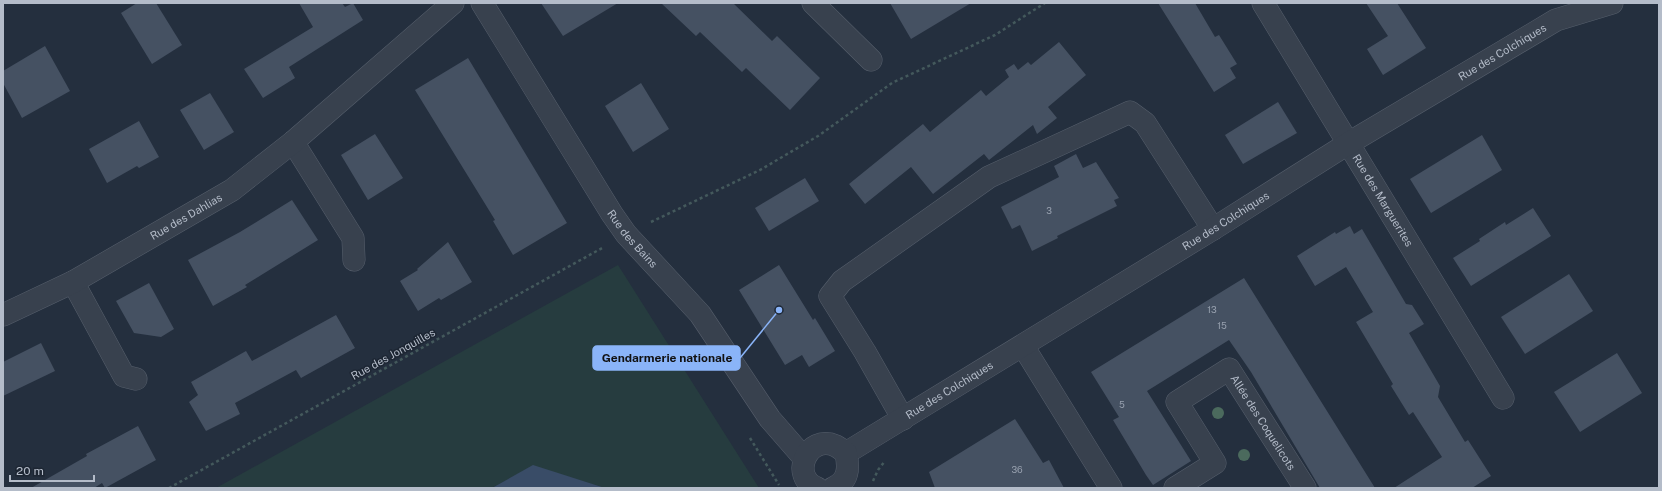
<svg xmlns="http://www.w3.org/2000/svg" width="1662" height="491" viewBox="0 0 1662 491" font-family="'Public Sans',sans-serif">
<style>
.green{fill:#263c3f}
.water{fill:#394c67}
.building{fill:#455162}
.lines{fill:none;stroke-linecap:round;stroke-linejoin:round}
.minor-casing{stroke:#565f6c;stroke-width:23}
.path{stroke:#44595c;stroke-width:2.5;stroke-dasharray:3 3;stroke-linecap:butt}
.minor{stroke:#38414e;stroke-width:22}
.tree{fill:#4b6a5d}
.labels{text-anchor:middle;stroke-width:3;stroke-linejoin:round;paint-order:stroke}
.number-label{font-size:9px;fill:#98a1af}
.street-label{font-size:11px;fill:#b4bcc9;stroke:#1d2633}
.leader{fill:none;stroke:#8ab4f8;stroke-width:1.5}
.callout-dot{fill:#8ab4f8;stroke:#1d2633;stroke-width:1.5}
.callout{fill:#8ab4f8;stroke:#8ab4f8;stroke-width:1.5}
.callout-label{font-size:12px;text-anchor:middle;font-weight:bold;fill:#111}
</style>
<rect width="100%" height="100%" fill="#242f3e"/>
<polygon class="green" points="618,265 759,488 605,488 533,466 492,488 216,488"/>
<polygon class="water" points="533,465 605,488 492,488"/>
<g class="building">
<polygon points="137,3 156,3 182,45 152,64 121,13"/>
<polygon points="299,3 342,3 345,7 353,3 363,20 289,67 295,78 263,98 244,69 313,27"/>
<polygon points="541,3 618,3 563,36"/>
<polygon points="661,3 733,3 772,41 777,36 820,78 790,110 746,68 742,72 700,32 696,36"/>
<polygon points="890,3 971,3 911,39"/>
<polygon points="1158,3 1195,3 1215,37 1219,35 1237,64 1230,68 1236,78 1214,92"/>
<polygon points="1366,3 1397,3 1426,48 1383,75 1367,49 1388,36"/>
<polygon points="1059,42 1086,75 1048,107 1057,118 1037,134 1033,125 989,160 984,154 933,194 911,167 865,204 849,184 923,124 930,132 981,90 986,96 1009,77 1005,70 1014,64 1018,70 1028,62 1031,65"/>
<polygon points="45,46 70,91 22,118 3,83 3,71"/>
<polygon points="468,58 567,223 513,255 493,221 495,220 415,90"/>
<polygon points="641,83 669,129 633,152 605,106"/>
<polygon points="210,93 234,132 204,150 180,110"/>
<polygon points="1278,102 1297,133 1243,164 1225,135"/>
<polygon points="139,121 159,157 139,168 137,166 107,183 89,149"/>
<polygon points="375,134 403,178 368,200 341,155"/>
<polygon points="1482,135 1502,170 1431,213 1410,179"/>
<polygon points="1076,154 1083,168 1096,162 1119,198 1114,200 1117,206 1057,236 1058,238 1032,251 1020,225 1012,229 1001,207 1059,177 1054,166"/>
<polygon points="805,178 819,201 769,231 755,208"/>
<polygon points="292,200 318,240 245,285 247,287 213,306 188,260 240,232"/>
<polygon points="1533,208 1551,236 1471,286 1453,258 1480,241 1479,239 1505,222 1506,225"/>
<polygon points="1350,226 1354,234 1362,229 1406,304 1412,305 1424,324 1409,333 1440,386 1438,397 1465,442 1468,440 1491,476 1472,488 1394,488 1442,457 1413,412 1409,415 1391,386 1393,384 1356,322 1373,312 1346,267 1315,286 1297,256 1335,232 1336,234"/>
<polygon points="448,242 472,282 441,300 439,298 418,311 400,281 418,270 417,269"/>
<polygon points="779,265 813,320 815,318 835,351 809,367 802,355 785,365 739,290"/>
<polygon points="1569,274 1593,311 1525,354 1501,317"/>
<polygon points="1244,278 1302,371 1375,488 1320,488 1251,372 1229,340 1147,391 1191,461 1153,485 1146,475 1113,420 1119,417 1091,372"/>
<polygon points="149,283 174,329 161,337 134,333 116,301"/>
<polygon points="336,315 355,348 301,378 296,370 235,403 240,414 206,431 189,402 198,395 191,382 246,351 252,361"/>
<polygon points="41,343 55,371 3,396 3,362"/>
<polygon points="1617,353 1642,393 1580,432 1554,392"/>
<polygon points="1015,419 1043,463 1049,460 1064,488 935,488 929,472"/>
<polygon points="138,426 156,460 105,488 102,483 94,488 31,488 87,456 86,454"/>
</g>
<g class="lines">
<defs>
<g id="minor">
<path id="s1" d="M482 3 612 214 626 234 700 314 770 419 804 458"/>
<polyline points="813,3 871,60"/>
<path id="s2" d="M1263 3 1503 398"/>
<polyline points="293,142 353,238 354,260"/>
<polyline points="73,282 124,376 136,379"/>
<path id="s3" d="M3 315 73 282 232 190 293 142 453 3"/>
<polyline points="1023,346 1111,488"/>
<polyline points="903,419 865,352 830,296 842,281 989,177 1130,112 1145,123 1213,229"/>
<path id="s4" d="M846 453 1213 229 1349 143 1556 20 1612 3"/>
<path d="M817 488C789 477 807 433 836 446 840 448 843 451 846 453 849 468 849 481 833 488"/>
<path id="s5" d="M1175 488 1215 463 1177 402 1229 369 1305 488"/>
</g>
</defs>
<use href="#minor" class="minor-casing"/>
<g class="path">
<polyline points="651,222 760,170 818,136 892,83 995,35 1045,3"/>
<polyline points="750,438 779,485"/>
<polyline points="873,481 878,470 885,461"/>
<polyline points="169,488 604,247"/>
</g>
<use href="#minor" class="minor"/>
</g>
<g class="tree">
<circle cx="1218" cy="413" r="6"/>
<circle cx="1244" cy="455" r="6"/>
</g>
<g class="labels">
<g class="number-label">
<text x="1049" y="214">3</text>
<text x="1212" y="313">13</text>
<text x="1222" y="329">15</text>
<text x="1122" y="408">5</text>
<text x="1017" y="473">36</text>
</g>
<g class="street-label">
<text dy="4" stroke="none"><textPath href="#s4" startOffset="769">Rue des Colchiques</textPath></text>
<text dy="4" stroke="none"><textPath href="#s2" startOffset="231">Rue des Marguerites</textPath></text>
<text dy="4" stroke="none"><textPath href="#s3" startOffset="208">Rue des Dahlias</textPath></text>
<text dy="4" stroke="none"><textPath href="#s4" startOffset="445">Rue des Colchiques</textPath></text>
<text dy="4" stroke="none"><textPath href="#s1" startOffset="280">Rue des Bains</textPath></text>
<text transform="translate(393 354) rotate(-29)" y="4">Rue des Jonquilles</text>
<text dy="4" stroke="none"><textPath href="#s4" startOffset="121">Rue des Colchiques</textPath></text>
<text dy="4" stroke="none"><textPath href="#s5" startOffset="244">Allée des Coquelicots</textPath></text>
</g>
</g>
<path class="leader" d="M779 310L740 358"/>
<circle class="callout-dot" cx="779" cy="310" r="4"/>
<rect class="callout" x="593" y="346" width="147" height="24" rx="4"/>
<g class="callout-label">
<text x="667" y="362">Gendarmerie nationale</text>
</g>
<rect width="1662" height="491" fill="none" stroke="#b4bcc9" stroke-width="8"/>
<path d="M10 475v6h84v-6" fill="none" stroke="#b4bcc9" stroke-width="2"/>
<text x="16" y="475" font-size="12" fill="#b4bcc9" stroke="#1d2633" stroke-width="3" paint-order="stroke">20 m</text>
</svg>
